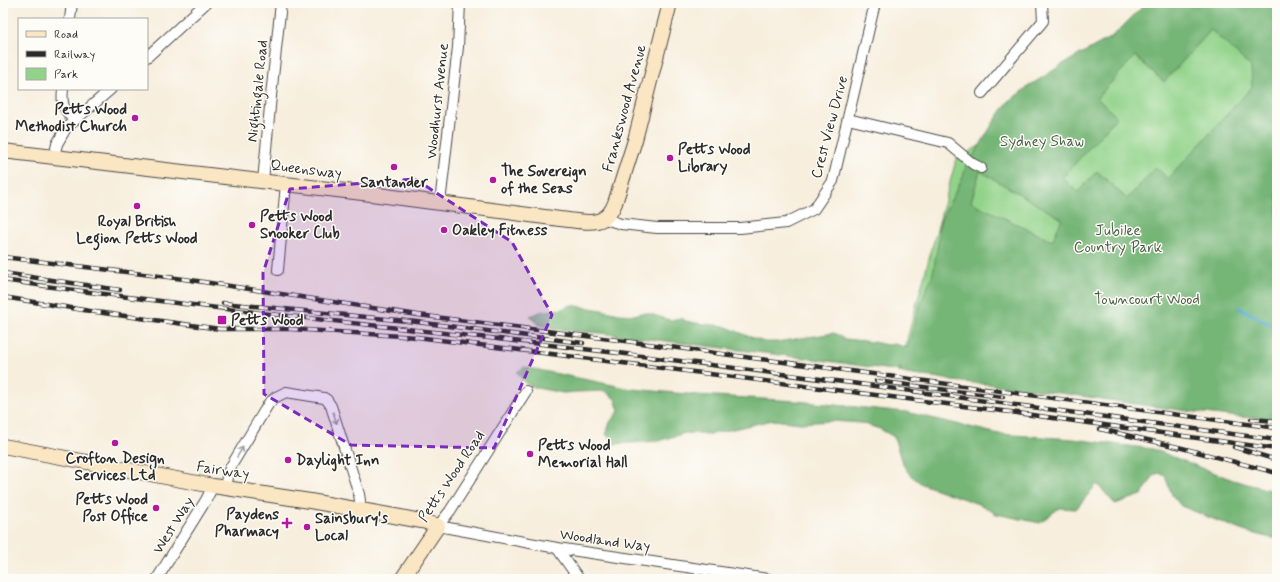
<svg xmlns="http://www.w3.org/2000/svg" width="1280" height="582" viewBox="0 0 1280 582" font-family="Mynerve,sans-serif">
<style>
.green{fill:#92d38a;stroke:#5e7f5a}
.forest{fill:#75b576;stroke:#507050;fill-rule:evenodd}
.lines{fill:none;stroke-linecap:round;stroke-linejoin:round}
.stream{stroke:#4ba9c9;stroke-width:3.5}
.street-casing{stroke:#4a4846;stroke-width:12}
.secondary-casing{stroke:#4a4846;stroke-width:16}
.street{stroke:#fff;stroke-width:10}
.secondary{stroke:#fbe6c3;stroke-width:14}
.rail-casing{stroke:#2b2b2b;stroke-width:4.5}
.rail{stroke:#fdfcf7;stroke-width:3;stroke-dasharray:9;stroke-linecap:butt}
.oneway{stroke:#a0a0a0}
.marked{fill:#7b2cbf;fill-opacity:0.2;stroke:#7b2cbf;stroke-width:3;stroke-dasharray:8 5;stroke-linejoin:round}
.poi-dot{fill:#b5179e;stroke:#fdfcf7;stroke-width:1.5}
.labels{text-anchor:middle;stroke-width:3;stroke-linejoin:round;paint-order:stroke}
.street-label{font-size:15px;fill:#2b2b2b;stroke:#fdfcf7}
.poi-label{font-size:15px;font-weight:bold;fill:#2b2b2b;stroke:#fdfcf7;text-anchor:start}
.park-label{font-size:15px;fill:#4a5d48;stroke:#fdfcf7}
</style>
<rect width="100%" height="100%" fill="#fdfcf7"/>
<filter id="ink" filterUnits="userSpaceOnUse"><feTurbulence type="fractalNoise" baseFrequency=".025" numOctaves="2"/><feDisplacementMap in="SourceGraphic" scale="8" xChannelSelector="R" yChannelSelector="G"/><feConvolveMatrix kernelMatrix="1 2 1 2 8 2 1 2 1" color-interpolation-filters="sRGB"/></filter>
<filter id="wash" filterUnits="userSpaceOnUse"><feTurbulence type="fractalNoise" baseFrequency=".012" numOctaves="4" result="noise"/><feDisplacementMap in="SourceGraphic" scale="16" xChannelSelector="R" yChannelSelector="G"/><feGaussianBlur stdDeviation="0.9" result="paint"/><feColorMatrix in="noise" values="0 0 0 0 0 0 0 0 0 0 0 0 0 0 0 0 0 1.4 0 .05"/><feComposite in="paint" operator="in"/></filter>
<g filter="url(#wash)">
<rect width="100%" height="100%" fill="#f7eedd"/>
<polygon class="green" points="1145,3 1277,3 1277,418 898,372 956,160 982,144 1048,91 1132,19"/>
<g class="forest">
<path d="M1146 3H1277V420C1168 413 1061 389 952 381 935 375 917 378 900 372L901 366 899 371 813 359 600 333 553 329 538 325 530 316 543 311 562 309 571 305 602 310 619 314 634 315 641 313H647L670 320 680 318 686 321 696 323 724 326 748 336 764 342H776L834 333 845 339 873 342 887 345 895 344 907 348 919 308 933 273 939 237 938 230 941 219 963 177 966 165 976 152 993 123 1008 102 1029 86 1063 64 1113 36ZM1211 30 1251 67 1252 87 1168 179 1156 167 1127 199 1097 171 1078 192 1062 178 1117 117 1097 98 1135 56 1164 82ZM980 171 1062 219 1052 241 971 202Z"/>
<polygon points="524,367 632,389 698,395 796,401 906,412 999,434 1073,439 1153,449 1233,480 1277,492 1277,538 1271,538 1243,531 1181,506 1172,495 1165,476 1159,473 1154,475 1142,495 1115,504 1097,484 1076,509 1059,508 1040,523 996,514 981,505 922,484 910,475 902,463 894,437 880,429 861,423 831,421 800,423 773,420 711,434 685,433 658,441 615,444 606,434 610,422 619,411 615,399 605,391 576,392 563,393 537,388 525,383 517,372"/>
</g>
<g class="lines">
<polyline class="stream" points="1239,308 1277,328"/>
</g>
</g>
<g filter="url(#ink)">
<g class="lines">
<defs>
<g id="street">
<polyline points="70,19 72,3"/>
<polyline points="147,57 206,3"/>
<path d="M63 89C61 104 64 110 74 120"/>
<polyline points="982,93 1043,21 1042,3"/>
<polyline points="848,119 948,143 973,164 981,168"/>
<polyline points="54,157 57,144 66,128 111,89"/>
<polyline points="263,181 271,96 281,3"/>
<polyline points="440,203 458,47 460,3"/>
<polyline points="605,219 621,224 657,228 740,228 786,223 814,209 833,181 875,3"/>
<polyline points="278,270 286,184"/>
<polyline points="526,391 450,511 438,526 557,548 768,579"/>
<polyline points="225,487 227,477 230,468 269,403 276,397 286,392 324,398 327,400 331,406 359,494 360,501 359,510"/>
<polyline points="557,548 579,579"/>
<polyline points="157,579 206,500 213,486"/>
</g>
<g id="secondary">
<path d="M3 151 371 194 560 219C583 221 605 230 615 203L635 140 670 3"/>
<polyline points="3,446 213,486 310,501 400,517 426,522 438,526 402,579"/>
</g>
</defs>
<use href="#street" class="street-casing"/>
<use href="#secondary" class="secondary-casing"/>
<use href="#street" class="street"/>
<use href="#secondary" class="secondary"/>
<defs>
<g id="rail">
<polyline points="3,257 184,279 418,315 618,340 1277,428"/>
<polyline points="3,273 120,290"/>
<path d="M3 280C207 310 413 328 618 353 838 380 1057 411 1277 440"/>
<polyline points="3,297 96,312 220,329 290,329 417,337 1010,412 1277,449"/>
<polyline points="223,303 417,322 583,343"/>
<polyline points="876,381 1003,397"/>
<polyline points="1251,419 1277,421"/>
<polyline points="1100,429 1182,448 1277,473"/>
<polyline points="1234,447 1277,460"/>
</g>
</defs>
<use href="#rail" class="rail-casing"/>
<use href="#rail" class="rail"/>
</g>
<defs><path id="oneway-shaft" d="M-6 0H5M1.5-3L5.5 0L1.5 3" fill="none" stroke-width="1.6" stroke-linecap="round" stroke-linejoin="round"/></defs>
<g class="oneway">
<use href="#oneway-shaft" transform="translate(335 418) rotate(72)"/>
<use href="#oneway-shaft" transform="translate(240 452) rotate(-59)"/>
</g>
</g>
<path class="marked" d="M415 179 512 242 552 315 494 448 351 445 264 394 263 273 290 189Z"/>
<g class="poi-dot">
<circle cx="135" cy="118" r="4"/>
<circle cx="670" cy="158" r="4"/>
<circle cx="394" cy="167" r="4"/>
<circle cx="493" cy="180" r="4"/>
<circle cx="137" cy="206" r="4"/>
<circle cx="252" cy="225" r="4"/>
<circle cx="444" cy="230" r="4"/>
<rect x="217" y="315" width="10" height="10" rx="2"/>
<circle cx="115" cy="443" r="4"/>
<circle cx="530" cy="454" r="4"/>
<circle cx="288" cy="460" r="4"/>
<circle cx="156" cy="508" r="4"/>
<path d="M285 517h4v4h4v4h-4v4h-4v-4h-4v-4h4z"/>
<circle cx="307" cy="527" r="4"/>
</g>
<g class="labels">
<g class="street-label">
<text transform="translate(257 91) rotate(-84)" y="5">Nightingale Road</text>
<text transform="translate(437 101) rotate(-84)" y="5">Woodhurst Avenue</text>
<text transform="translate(624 108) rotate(-75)" y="5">Frankswood Avenue</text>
<text transform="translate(829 127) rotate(-75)" y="5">Crest View Drive</text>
<text transform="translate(306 169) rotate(7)" y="5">Queensway</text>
<text transform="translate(223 470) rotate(9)" y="5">Fairway</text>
<text transform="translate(451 476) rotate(-56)" y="5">Petts Wood Road</text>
<text transform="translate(173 525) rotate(-58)" y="5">West Way</text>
<text transform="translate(605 540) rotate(8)" y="5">Woodland Way</text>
</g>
<g class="poi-label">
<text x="127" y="114" text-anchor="end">Petts Wood<tspan x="127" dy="17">Methodist Church</tspan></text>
<text x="678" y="154">Petts Wood<tspan x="678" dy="17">Library</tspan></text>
<text x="501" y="176">The Sovereign<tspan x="501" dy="17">of the Seas</tspan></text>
<text x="394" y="187" text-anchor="middle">Santander</text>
<text x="260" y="221">Petts Wood<tspan x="260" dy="17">Snooker Club</tspan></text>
<text x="137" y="226" text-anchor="middle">Royal British<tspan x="137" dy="17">Legion Petts Wood</tspan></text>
<text x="452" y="235">Oakley Fitness</text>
<text x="231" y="325">Petts Wood</text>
<text x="538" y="450">Petts Wood<tspan x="538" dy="17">Memorial Hall</tspan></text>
<text x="115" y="463" text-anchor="middle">Crofton Design<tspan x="115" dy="17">Services Ltd</tspan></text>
<text x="296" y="465">Daylight Inn</text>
<text x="148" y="504" text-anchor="end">Petts Wood<tspan x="148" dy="17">Post Office</tspan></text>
<text x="279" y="519" text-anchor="end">Paydens<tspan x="279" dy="17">Pharmacy</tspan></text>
<text x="315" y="523">Sainsbury's<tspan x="315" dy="17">Local</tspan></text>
</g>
<g class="park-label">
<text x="1042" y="146">Sydney Shaw</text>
<text x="1118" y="235">Jubilee<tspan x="1118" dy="17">Country Park</tspan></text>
<text x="1147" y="304">Towncourt Wood</text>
</g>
</g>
<rect width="1280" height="582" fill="none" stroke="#fdfcf7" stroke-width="16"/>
<rect x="18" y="18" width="130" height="72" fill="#fdfcf7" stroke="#a9a8a5"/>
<rect x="26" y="31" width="20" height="6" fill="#fbe6c3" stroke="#a9a8a5"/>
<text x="54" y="38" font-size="12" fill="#2b2b2b">Road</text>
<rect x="26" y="51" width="20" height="6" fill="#2b2b2b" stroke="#a9a8a5"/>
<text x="54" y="58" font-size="12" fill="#2b2b2b">Railway</text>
<rect x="26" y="68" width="20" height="12" fill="#92d38a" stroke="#a9a8a5"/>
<text x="54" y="78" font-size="12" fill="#2b2b2b">Park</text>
</svg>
